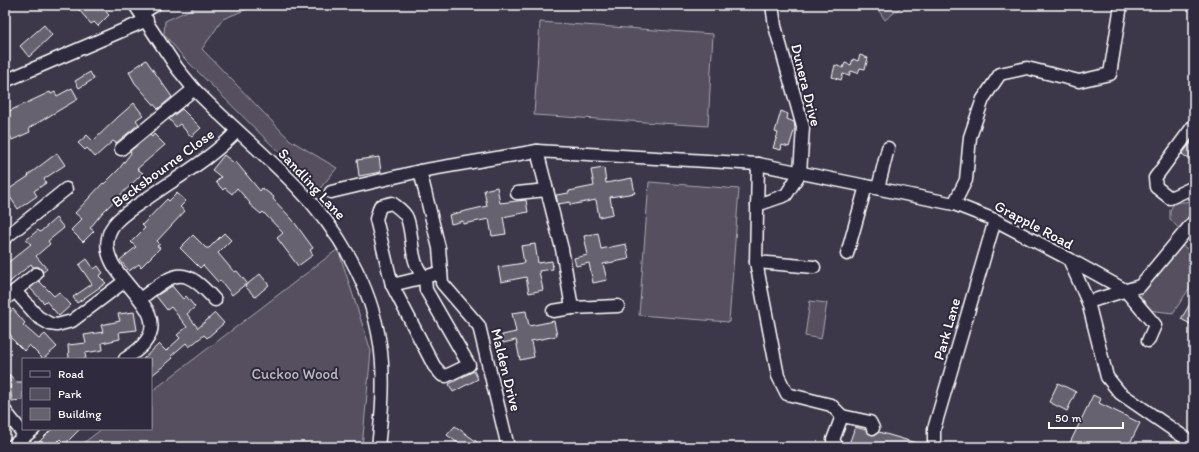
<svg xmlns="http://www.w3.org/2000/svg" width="1199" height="452" viewBox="0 0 1199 452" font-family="Itim,sans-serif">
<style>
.green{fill:#555060;stroke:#aaa8b0}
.building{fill:#666270;stroke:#fff}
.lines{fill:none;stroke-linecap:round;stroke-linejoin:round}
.minor-casing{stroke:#fff;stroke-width:15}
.minor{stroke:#2f2a3d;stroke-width:12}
.labels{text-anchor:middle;stroke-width:4;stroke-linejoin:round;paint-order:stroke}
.street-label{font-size:15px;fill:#fff;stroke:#2f2a3d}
.park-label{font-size:15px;fill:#bbb9bf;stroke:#2f2a3d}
</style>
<rect width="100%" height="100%" fill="#3c3749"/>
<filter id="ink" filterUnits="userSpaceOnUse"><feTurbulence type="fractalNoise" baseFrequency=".025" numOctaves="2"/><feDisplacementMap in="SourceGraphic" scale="8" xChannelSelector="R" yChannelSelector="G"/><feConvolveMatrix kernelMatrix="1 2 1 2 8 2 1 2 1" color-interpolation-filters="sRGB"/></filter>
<g filter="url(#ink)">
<g class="green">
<polygon points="200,5 257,5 223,19 202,49 290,140 337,168 318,191 184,58 164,34 165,21"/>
<polygon points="875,5 904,5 885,20"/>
<polygon points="540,22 713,34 708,126 534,115"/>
<polygon points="649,182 739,189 729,322 639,315"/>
<polygon points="1194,200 1194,214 1181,231 1170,219 1170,210 1175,202 1185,202"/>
<polygon points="1180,245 1194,252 1194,288 1191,286 1173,313 1148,310 1139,298"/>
<polygon points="338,249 371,351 362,447 78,447 102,429 151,429 151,392"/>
<polygon points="810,301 827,303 821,339 805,336"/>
</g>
<g class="building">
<polygon points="75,5 100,5 109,15 98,26 94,22 91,24"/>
<polygon points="44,25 52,35 29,57 20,46"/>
<polygon points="860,55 868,58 865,69 860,68 858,73 851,71 849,76 843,74 841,80 832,77 835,65 843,68 845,63 851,65 853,59 858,61"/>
<polygon points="146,60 172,97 158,109 135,83 129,72"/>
<polygon points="90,72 94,79 79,88 75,81"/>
<polygon points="72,88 78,99 29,128 30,132 12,140 7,129 5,130 5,113 50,92 51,94 55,92 57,96"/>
<polygon points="134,103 143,115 136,120 139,124 116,143 113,141 95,157 87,148 85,150 78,143 87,135 93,141 118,117"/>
<polygon points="182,109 201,128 191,137 180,124 176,127 169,119"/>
<polygon points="781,111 788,114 787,119 794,122 795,128 789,147 782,145 781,150 773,148 778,133 775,132"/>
<polygon points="154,134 165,145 137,169 143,173 103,212 90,228 94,231 83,242 71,230 82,219 75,213 103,183 104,184 119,169 131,153 130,151 150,135 152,137"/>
<polygon points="1194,139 1194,163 1182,154"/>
<polygon points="57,153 65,165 44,179 46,183 34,191 37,196 18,209 6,191 29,176 28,175"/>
<polygon points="224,155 234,163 236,162 260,191 262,188 274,197 273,199 292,219 313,248 310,250 313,255 298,266 277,238 283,233 263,212 261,214 249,204 250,203 237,188 232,194 225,188 223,190 216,182 221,177 212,170"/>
<polygon points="379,157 381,172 359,176 357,160"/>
<polygon points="604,168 606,183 632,178 635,193 610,197 613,214 599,217 596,200 570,205 570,202 558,204 556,195 569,193 569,191 594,186 591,170"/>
<polygon points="497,187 500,203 526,200 528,212 503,217 506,234 492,236 489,219 463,224 463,221 451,224 449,215 487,206 484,190"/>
<polygon points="177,193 186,201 180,207 185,211 157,241 160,244 157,246 160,248 141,267 139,264 129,271 120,260 136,247 131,242 145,228 142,225 167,199 169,201"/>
<polygon points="56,218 64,228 48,241 50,244 36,256 47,269 43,272 39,267 33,267 31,264 5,286 5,265 31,244 26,240 38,230 40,232"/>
<polygon points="224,233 231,240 218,253 234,272 237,271 247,283 232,295 220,280 218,282 203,265 200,268 180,248 193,235 206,248 209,248"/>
<polygon points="598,233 601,249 626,244 629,259 603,264 607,280 593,283 589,263 576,266 574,258 588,255 584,236"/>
<polygon points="535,244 538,263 552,261 553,269 539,271 543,290 529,293 526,277 501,282 498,267 524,263 521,246"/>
<polygon points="87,259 94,269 98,266 103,273 99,276 106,283 77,303 73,297 92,284 79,265"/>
<polygon points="260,274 269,285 255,297 245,286"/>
<polygon points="39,281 54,296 59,292 71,305 59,316 46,301 44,303 30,288"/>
<polygon points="172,286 183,299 186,296 195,307 187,314 198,328 215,313 224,323 207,338 204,335 189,347 186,343 171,356 173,358 166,364 151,376 151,359 143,359 159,344 166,351 180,338 177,335 187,327 171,307 167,310 156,296"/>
<polygon points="1194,297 1194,326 1181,319"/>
<polygon points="13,309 25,323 23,325 39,339 45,334 57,347 43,359 29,345 24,351 11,338 12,337 5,328 5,316"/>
<polygon points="526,311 529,326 554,321 557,336 531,341 534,357 520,360 516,340 503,343 502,335 516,332 512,313"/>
<polygon points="134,312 137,330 119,332 120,339 102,343 103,350 85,353 86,359 69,359 68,345 86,343 84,335 103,332 101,325 120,321 118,314"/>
<polygon points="474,371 478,379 453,392 449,384"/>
<polygon points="9,374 16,382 23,382 23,400 12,401"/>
<polygon points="1058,383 1076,392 1067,411 1049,402"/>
<polygon points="1093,395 1101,399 1099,403 1140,423 1128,447 1068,447"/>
<polygon points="455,426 477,442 473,447 463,447 447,435"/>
<polygon points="855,427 866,430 872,435 879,432 923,445 923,447 848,447"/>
<polygon points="52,429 80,429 65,444 60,439 52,447 34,447"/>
</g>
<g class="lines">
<defs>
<g id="minor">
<path d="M135 5 177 68 194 89C227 123 263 152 296 186 338 229 371 283 380 344 385 378 382 413 378 447"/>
<polyline points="142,13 155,5"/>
<polyline points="5,81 147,20"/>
<polyline points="1194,125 1155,178 1156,187 1170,198 1194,187"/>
<polyline points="121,149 194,89"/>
<polyline points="537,151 562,249 572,308"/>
<polyline points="758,164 756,262 778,376 787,394 831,405 842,416 833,440 837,447"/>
<polyline points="420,171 439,248 442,283 479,326 508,447"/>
<polyline points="878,188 888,148"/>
<polyline points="331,192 420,171 537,151 758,164 954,204 995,220 1069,259 1088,302 1107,377 1120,393 1194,444"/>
<polyline points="517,193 547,190"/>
<polyline points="954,204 966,180 970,137 983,99 1000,74 1027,68 1079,81 1110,74 1121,5"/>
<polyline points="757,205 786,195 800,173 803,127 775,26 772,5"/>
<polyline points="5,238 66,189"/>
<polyline points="847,254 866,186"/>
<polyline points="1069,259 1125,290 1155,325 1148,341"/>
<polyline points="756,262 814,267"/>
<path d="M425 277C409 264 414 236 407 218 405 212 397 207 392 203L380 206 376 219 392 285 434 366 442 375 446 376 469 365 426 290 425 277 441 272"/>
<polyline points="392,285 425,277"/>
<polyline points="15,291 38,317 50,324 57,325 72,321 125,281"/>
<polyline points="5,299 36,274"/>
<path d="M140 299C175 273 182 263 215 300"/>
<polyline points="1088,302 1140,286 1194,221"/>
<polyline points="553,311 572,308 618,306"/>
<path d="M125 359C132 354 141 349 146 341 172 306 99 277 108 238 109 231 113 225 118 220 126 212 136 206 145 200 176 178 211 159 237 131"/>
<polyline points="5,411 25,436"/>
<polyline points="842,416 870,422 873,428"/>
<polyline points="11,447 34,429"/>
<polyline points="934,447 934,429 995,220"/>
</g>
</defs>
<use href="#minor" class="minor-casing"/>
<use href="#minor" class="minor"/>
</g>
</g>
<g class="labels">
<g class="street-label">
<text transform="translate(806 85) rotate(76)" y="5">Dunera Drive</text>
<text transform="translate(163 168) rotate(-36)" y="5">Becksbourne Close</text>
<text transform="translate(312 184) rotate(47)" y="5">Sandling Lane</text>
<text transform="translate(1034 225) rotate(28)" y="5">Grapple Road</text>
<text transform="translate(947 329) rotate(-74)" y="5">Park Lane</text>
<text transform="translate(506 370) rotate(76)" y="5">Malden Drive</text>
</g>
<g class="park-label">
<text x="295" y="379">Cuckoo Wood</text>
</g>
</g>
<rect width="1199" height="452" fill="none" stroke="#2f2a3d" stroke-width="20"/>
<rect x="10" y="10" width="1179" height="432" fill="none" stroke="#fff" stroke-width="1.5" filter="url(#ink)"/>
<rect x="22" y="358" width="130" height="72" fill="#2f2a3d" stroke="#827f8b"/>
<rect x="30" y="371" width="20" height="6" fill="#2f2a3d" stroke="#827f8b"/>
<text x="58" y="378" font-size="12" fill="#ffffff">Road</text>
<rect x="30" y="388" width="20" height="12" fill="#555060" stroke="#827f8b"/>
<text x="58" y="398" font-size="12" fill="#ffffff">Park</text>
<rect x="30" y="408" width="20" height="12" fill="#666270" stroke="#827f8b"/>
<text x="58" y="418" font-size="12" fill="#ffffff">Building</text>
<path d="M1049 422v6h74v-6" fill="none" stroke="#ffffff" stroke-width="2"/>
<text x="1055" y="422" font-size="12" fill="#ffffff" stroke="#2f2a3d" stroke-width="3" paint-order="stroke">50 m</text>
</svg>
